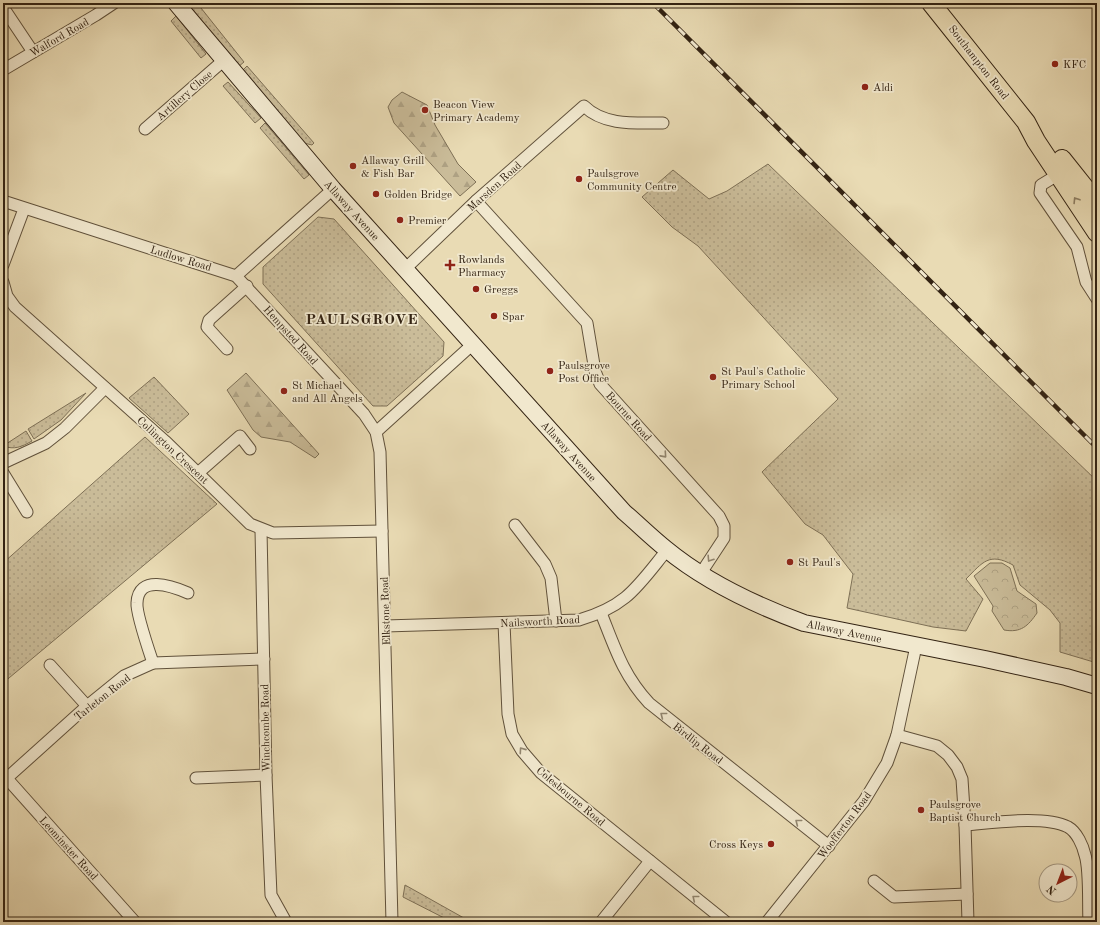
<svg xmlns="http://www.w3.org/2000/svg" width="1100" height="925" viewBox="0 0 1100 925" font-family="'Old Standard TT',serif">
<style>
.grass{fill:url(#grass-dots);stroke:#7e7056}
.forest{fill:url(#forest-firs);stroke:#7e7056}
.park{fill:url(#park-crowns);stroke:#7e7056}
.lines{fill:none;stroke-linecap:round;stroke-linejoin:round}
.street-casing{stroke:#60513b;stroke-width:13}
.secondary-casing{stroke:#332313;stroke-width:18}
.primary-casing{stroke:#332313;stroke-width:20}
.street{stroke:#f1e8ce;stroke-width:11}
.secondary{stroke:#f1e8ce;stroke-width:16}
.primary{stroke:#e9dbb4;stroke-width:18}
.rail-casing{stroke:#332313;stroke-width:4.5}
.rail{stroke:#f1e8ce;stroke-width:3;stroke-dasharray:9;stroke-linecap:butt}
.oneway{stroke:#8e7f64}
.oneway2{stroke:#928670}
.poi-dot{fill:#8f2418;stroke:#f1e8ce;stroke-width:1.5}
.labels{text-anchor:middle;stroke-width:3.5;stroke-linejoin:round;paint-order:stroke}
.street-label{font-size:11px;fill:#332313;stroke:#f1e8ce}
.poi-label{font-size:11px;fill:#332313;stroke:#f1e8ce;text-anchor:start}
.district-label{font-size:15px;font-weight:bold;letter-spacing:1px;fill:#332313;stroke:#f1e8ce}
</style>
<defs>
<pattern id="grass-dots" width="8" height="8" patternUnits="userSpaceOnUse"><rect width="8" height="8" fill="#cabc99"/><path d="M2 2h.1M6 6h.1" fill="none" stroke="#aea183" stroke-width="1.8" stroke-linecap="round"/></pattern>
<pattern id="forest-firs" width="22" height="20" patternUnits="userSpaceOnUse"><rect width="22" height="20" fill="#cabc99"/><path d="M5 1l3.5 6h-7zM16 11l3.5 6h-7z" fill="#aea183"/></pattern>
<pattern id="park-crowns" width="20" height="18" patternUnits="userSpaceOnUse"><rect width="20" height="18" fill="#cabc99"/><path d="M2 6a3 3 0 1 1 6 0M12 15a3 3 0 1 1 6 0" fill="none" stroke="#aea183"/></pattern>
</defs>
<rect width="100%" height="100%" fill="#e9dbb4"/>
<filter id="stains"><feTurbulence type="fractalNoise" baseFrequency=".005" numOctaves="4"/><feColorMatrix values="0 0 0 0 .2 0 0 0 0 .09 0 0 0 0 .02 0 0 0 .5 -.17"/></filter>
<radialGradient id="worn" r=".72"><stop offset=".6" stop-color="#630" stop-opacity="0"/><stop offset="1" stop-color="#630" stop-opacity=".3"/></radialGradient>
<g class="grass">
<polygon points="187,3 197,3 244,62 238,67"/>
<polygon points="176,16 206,54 201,58 171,21"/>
<polygon points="247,66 314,143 312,145 304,143 242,71"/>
<polygon points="228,82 261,118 255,123 223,86"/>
<polygon points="265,123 309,175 304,179 260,128"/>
<path d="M768 164 1097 481V663L1060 652V623L1050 610 1020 585 1013 565C989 552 983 562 966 579L983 599 966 631 933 627 847 608 853 574 823 535 805 524 762 472 838 399 698 246 672 227 642 197 673 170 709 199 727 191Z"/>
<polygon points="318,217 334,219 444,342 443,356 387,406 373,406 263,284 263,267"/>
<polygon points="154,377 189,414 168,433 129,398"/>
<polygon points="86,393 61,420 34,439 28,429"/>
<path d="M26 431 32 441C21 447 15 450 3 446Z"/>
<polygon points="145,437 217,504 3,683 3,563"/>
<polygon points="405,885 471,922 452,922 403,897"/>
</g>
<g class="forest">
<polygon points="402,92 427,105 435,125 458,164 476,182 460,196 394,123 388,107 392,100"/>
<polygon points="246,373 319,454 315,458 290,442 261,437 253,430 227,390"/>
</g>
<path class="park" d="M990 563H1002L1010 568 1017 591 1036 604 1037 613C1028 626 1021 633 1004 630L992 611 993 606 974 576Z"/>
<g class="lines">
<defs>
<g id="street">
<polyline points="3,7 33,52"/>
<polyline points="3,70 96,15 114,3"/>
<polyline points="145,129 223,61"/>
<polyline points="1061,170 1059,174 1041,185 1040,193 1077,247 1086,282 1097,299"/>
<polyline points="3,201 236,276 364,414 376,432 380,452 392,922"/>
<polyline points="476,201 587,323 595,371 600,384 719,516 724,526 724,538 701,573"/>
<polyline points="3,265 24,209"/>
<path d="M405 269 476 201 584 106C604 126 636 123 663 123"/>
<polyline points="236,276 333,189"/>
<polyline points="3,282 7,296 15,307 165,441 250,524 273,533 382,531"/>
<polyline points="227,349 207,327 209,320 247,286"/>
<polyline points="376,432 473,344"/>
<polyline points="3,463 46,443 65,428 105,388"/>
<polyline points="3,473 27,512"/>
<polyline points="198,473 240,436 250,449"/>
<polyline points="515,525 545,564 551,578 556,621"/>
<polyline points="261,530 266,775 271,895 286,922"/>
<path d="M601 613C615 648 623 675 649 703L829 846"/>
<polyline points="504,623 508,714 512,734 522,751 541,773 726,922"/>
<path d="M385 626 579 620C627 606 637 587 667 550"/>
<path d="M153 663C149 651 136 613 137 603 138 574 172 586 188 593"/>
<polyline points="50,665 87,706"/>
<polyline points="897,735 937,746 948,755 957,767 962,779 965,825 968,922"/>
<polyline points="3,774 135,922"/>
<polyline points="7,778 87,706 124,676 153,663 264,659"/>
<polyline points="196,778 266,775"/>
<path d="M965 825C992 823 1044 815 1068 827 1077 832 1083 846 1085 855 1090 870 1088 905 1089 922"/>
<polyline points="874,881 894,897 967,894"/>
<polyline points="601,922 650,861"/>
<polyline points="767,922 864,801 887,763 897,735 916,646"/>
</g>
<path id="secondary" d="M176 3 333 189 624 512C638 524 651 537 666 549 706 582 755 605 804 623L985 659 1066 677 1097 686"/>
<g id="primary">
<polyline points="931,3 1026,122 1036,141 1097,233"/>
<polyline points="1062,159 1097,203"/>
</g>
</defs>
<use href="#street" class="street-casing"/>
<use href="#secondary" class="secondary-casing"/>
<use href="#primary" class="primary-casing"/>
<use href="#street" class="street"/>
<use href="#secondary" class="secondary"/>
<use href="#primary" class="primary"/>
<defs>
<polyline id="rail" points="653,3 1097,448"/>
</defs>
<use href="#rail" class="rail-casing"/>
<use href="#rail" class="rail"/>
</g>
<defs><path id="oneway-chevron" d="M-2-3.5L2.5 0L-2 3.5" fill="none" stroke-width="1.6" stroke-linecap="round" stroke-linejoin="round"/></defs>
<use class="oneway" href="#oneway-chevron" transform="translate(1076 200) rotate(-122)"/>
<g class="oneway2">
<use href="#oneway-chevron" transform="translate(664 455) rotate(48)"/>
<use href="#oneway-chevron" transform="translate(710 559) rotate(123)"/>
<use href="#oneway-chevron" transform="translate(663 715) rotate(-142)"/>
<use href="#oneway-chevron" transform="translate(522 750) rotate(-125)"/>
<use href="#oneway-chevron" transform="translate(798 822) rotate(-142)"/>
<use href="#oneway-chevron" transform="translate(695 898) rotate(-141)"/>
</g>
<g class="poi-dot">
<circle cx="1055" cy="64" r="4"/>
<circle cx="865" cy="87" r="4"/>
<circle cx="425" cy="110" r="4"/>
<circle cx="353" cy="166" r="4"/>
<circle cx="579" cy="179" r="4"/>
<circle cx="376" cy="194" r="4"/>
<circle cx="400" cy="220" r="4"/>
<path d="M448 259h4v4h4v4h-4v4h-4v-4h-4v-4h4z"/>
<circle cx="476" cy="289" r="4"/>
<circle cx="494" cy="316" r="4"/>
<circle cx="550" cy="371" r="4"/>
<circle cx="713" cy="377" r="4"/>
<circle cx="284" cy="391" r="4"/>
<circle cx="790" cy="562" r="4"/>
<circle cx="921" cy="810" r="4"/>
<circle cx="771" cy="844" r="4"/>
</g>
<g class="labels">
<g class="street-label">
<text transform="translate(59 37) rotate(-30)" y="4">Walford Road</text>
<text transform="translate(979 62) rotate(52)" y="4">Southampton Road</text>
<text transform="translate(184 95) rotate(-41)" y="4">Artillery Close</text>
<text transform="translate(494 186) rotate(-42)" y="4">Marsden Road</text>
<text transform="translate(352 210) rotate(48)" y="4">Allaway Avenue</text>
<text transform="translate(181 258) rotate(17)" y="4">Ludlow Road</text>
<text transform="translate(291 335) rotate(48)" y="4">Hempsted Road</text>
<text transform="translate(629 416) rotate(48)" y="4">Bourne Road</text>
<text transform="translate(173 450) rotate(43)" y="4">Collington Crescent</text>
<text transform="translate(569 451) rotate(48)" y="4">Allaway Avenue</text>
<text transform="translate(385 611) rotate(-92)" y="4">Elkstone Road</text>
<text transform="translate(540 621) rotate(-3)" y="4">Nailsworth Road</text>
<text transform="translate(844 631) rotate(12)" y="4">Allaway Avenue</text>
<text transform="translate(102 697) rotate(-38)" y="4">Tarleton Road</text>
<text transform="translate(265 728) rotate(-91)" y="4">Winchcombe Road</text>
<text transform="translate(698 743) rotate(38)" y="4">Birdlip Road</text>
<text transform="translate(571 796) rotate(40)" y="4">Colesbourne Road</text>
<text transform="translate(844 825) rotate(-53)" y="4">Woofferton Road</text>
<text transform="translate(69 848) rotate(48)" y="4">Leominster Road</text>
</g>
<g class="poi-label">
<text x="1063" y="68">KFC</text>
<text x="873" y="91">Aldi</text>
<text x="433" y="108">Beacon View<tspan x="433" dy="13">Primary Academy</tspan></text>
<text x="361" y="164">Allaway Grill<tspan x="361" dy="13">&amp; Fish Bar</tspan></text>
<text x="587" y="177">Paulsgrove<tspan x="587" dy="13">Community Centre</tspan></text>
<text x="384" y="198">Golden Bridge</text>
<text x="408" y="224">Premier</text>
<text x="458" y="263">Rowlands<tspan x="458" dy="13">Pharmacy</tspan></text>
<text x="484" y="293">Greggs</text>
<text x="502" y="320">Spar</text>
<text x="558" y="369">Paulsgrove<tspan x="558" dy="13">Post Office</tspan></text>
<text x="721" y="375">St Paul's Catholic<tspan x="721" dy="13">Primary School</tspan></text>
<text x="292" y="389">St Michael<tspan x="292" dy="13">and All Angels</tspan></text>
<text x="798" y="566">St Paul's</text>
<text x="929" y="808">Paulsgrove<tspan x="929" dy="13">Baptist Church</tspan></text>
<text x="763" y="848" text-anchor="end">Cross Keys</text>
</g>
<g class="district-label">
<text x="362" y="324">PAULSGROVE</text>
</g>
</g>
<rect width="1100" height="925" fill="none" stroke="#e9dbb4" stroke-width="16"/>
<rect x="4" y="4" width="1092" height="917" fill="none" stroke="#332313" stroke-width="2"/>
<rect x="8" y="8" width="1084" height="909" fill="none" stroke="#332313"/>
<g transform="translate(1058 883) rotate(222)"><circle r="19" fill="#f1e8ce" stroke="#a59983"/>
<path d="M0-3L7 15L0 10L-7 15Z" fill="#8f2418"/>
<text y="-6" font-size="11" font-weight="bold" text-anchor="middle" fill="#332313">N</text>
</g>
<rect width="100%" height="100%" filter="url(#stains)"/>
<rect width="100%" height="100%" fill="url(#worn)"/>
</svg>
